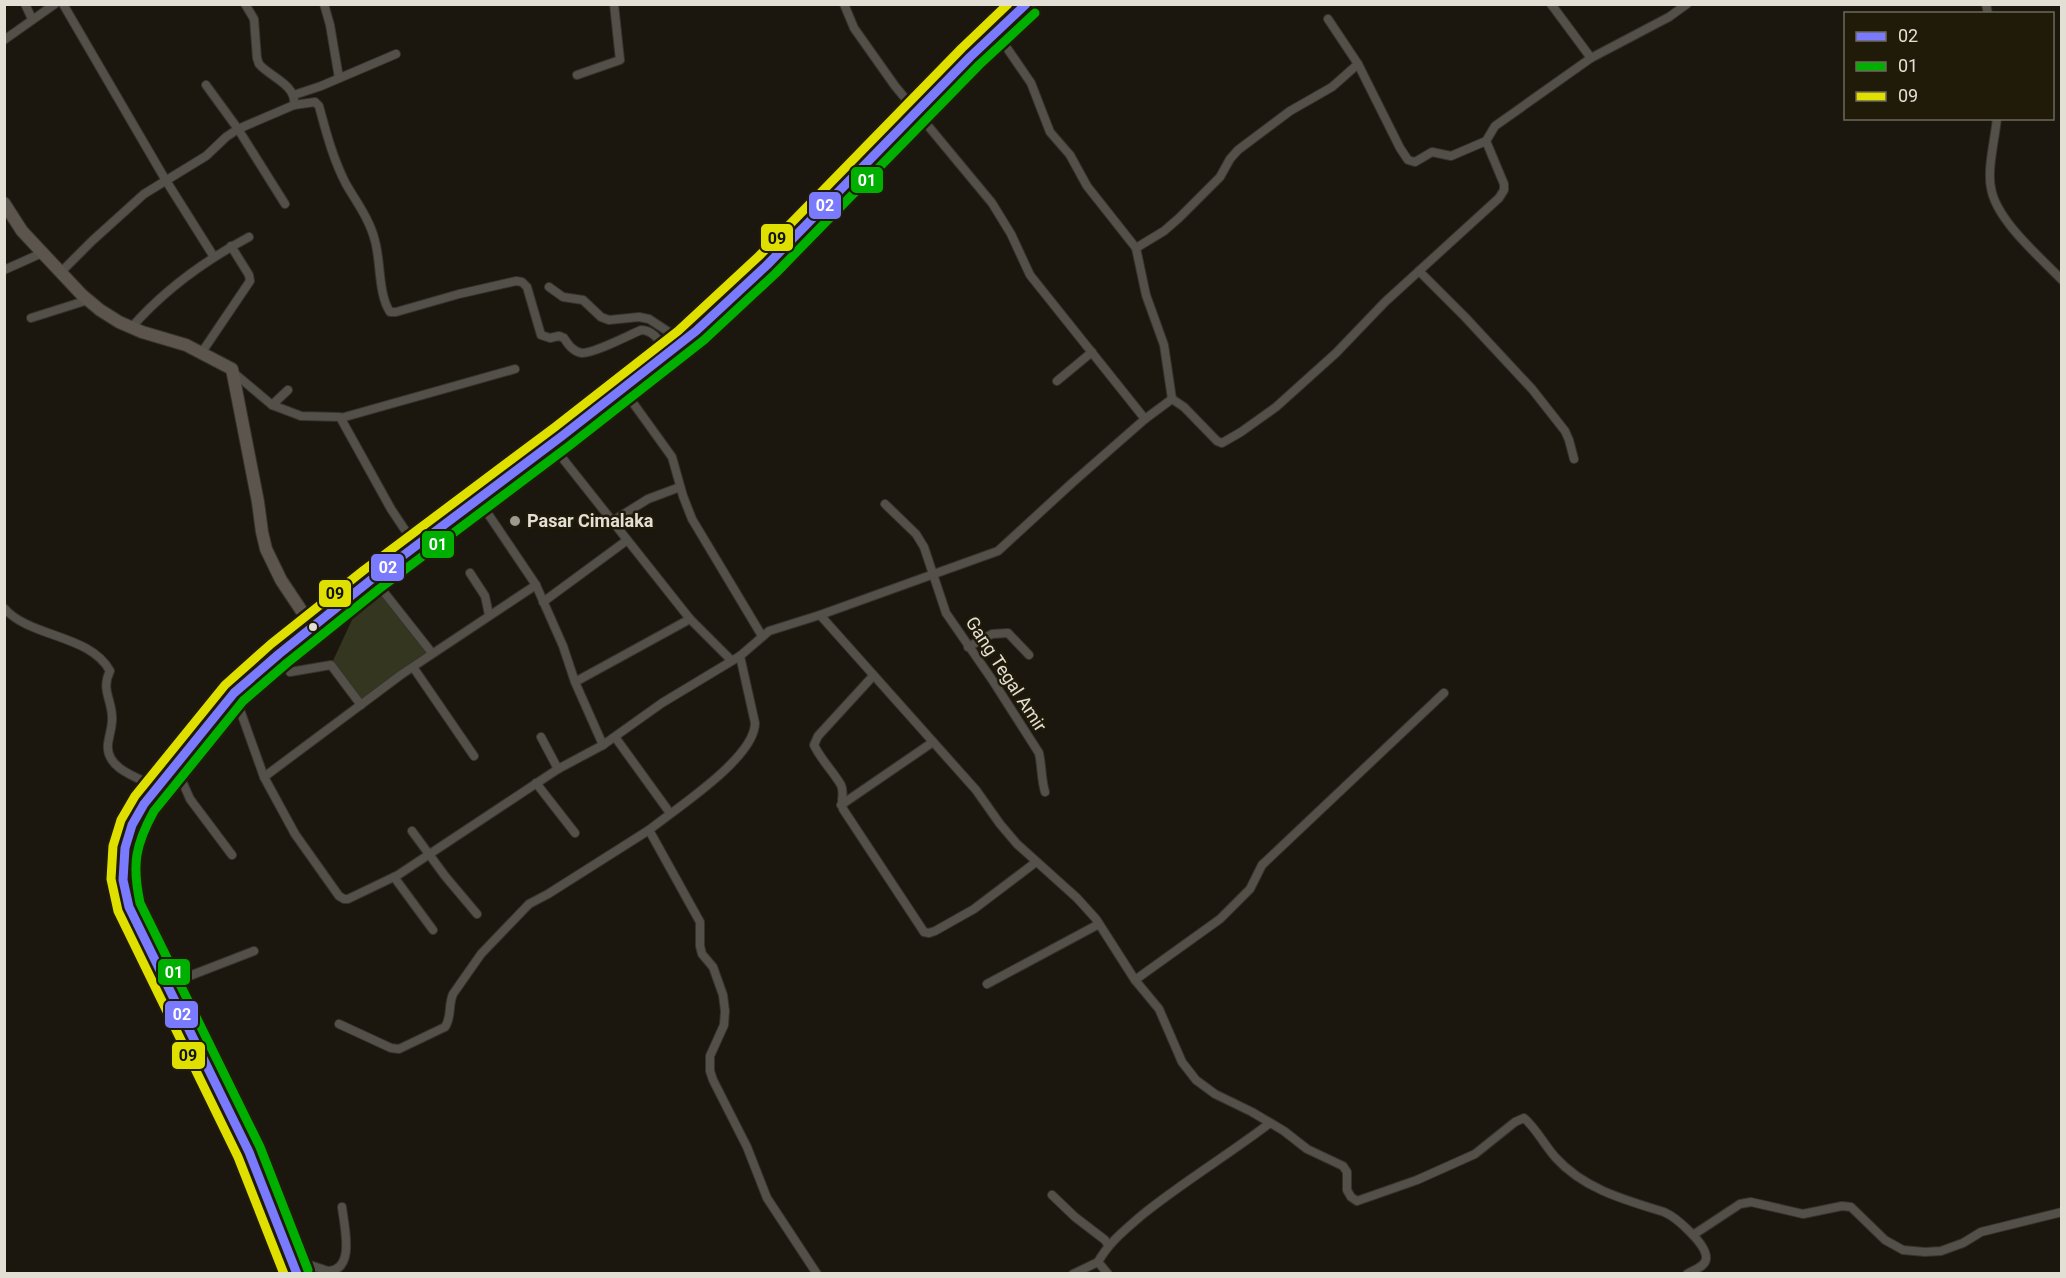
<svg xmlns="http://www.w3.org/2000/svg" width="2066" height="1278" viewBox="0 0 2066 1278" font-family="Roboto,sans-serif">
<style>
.green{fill:#343620}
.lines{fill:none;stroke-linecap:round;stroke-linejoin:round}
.street-casing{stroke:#36332d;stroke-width:10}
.secondary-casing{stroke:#36332d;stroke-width:14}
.highway-casing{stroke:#36332d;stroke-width:17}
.street{stroke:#535049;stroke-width:8}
.secondary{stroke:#5b554d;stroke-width:12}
.highway{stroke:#61584c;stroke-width:15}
.bus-1-casing{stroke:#201a09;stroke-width:14}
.bus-2-casing{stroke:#201a09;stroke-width:14}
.bus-3-casing{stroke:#201a09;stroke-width:14}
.bus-1{stroke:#7a7aff;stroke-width:9}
.bus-2{stroke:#00b000;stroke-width:9}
.bus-3{stroke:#e0e000;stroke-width:9}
.poi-dot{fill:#9d998f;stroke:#201a09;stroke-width:2}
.bus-dot{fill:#e3dfd4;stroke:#201a09;stroke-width:2}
.labels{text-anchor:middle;stroke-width:5;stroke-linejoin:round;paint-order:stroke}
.poi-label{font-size:18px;font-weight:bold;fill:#e3dfd4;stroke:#201a09;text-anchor:start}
.street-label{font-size:18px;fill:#e3dfd4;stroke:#201a09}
.line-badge{stroke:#201a09;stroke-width:2}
.badge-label{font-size:16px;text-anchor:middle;font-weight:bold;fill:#fff}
.pale-badge-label{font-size:16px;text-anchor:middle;font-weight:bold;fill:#111}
</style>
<rect width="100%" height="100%" fill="#1b170e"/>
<polygon class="green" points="372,577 432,653 361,705 331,665"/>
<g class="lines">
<defs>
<g id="street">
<polyline points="25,4 32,19"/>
<polyline points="63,4 165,179 214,257"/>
<path d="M245 4 254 19 257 58 259 64C270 77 297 85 294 105L238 129 285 204"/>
<polyline points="324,4 330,25 339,78"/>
<polyline points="844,4 854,28 895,86 992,203 1011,234 1030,275 1145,419"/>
<polyline points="1551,4 1591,58"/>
<polyline points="1986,4 1988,14"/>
<polyline points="1328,19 1358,64 1400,148 1408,160 1415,162 1432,152 1451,156 1486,141"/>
<polyline points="996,32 1031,83 1050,132 1070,155 1087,186 1136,248 1146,295 1164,345 1172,399"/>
<polyline points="4,40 55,4"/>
<polyline points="577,75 620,60 614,4"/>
<polyline points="294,95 321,86 396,54"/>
<path d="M294 105 315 102 319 106C326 132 333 159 346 184 357 203 370 220 375 241 381 262 378 294 390 312H396L459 294 516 281 522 282 527 287 541 335 550 338 559 336 564 338C568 344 573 352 582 353 595 353 627 336 641 330 655 330 661 344 668 354"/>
<path d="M1997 118C1995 139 1987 169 1991 188 1996 220 2040 257 2062 280"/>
<polyline points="1136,248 1164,231 1179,218 1220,177 1230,159 1238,150 1290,111 1332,87 1358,64"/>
<polyline points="4,270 42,253"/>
<polyline points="1419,271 1465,317 1532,389 1565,431 1569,440 1574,459"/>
<polyline points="61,272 92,241 144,194 206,156 226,137 238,129 206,85"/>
<polyline points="549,287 563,297 583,300 601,317 609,320 639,317 649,319 684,342"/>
<polyline points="31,318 88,300"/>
<path d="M131 328C164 290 204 261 249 237"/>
<polyline points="202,352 250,281 249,275 231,246"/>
<polyline points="234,373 272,405"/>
<polyline points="1057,381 1092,352"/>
<polyline points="623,389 672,457 683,496 692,519 762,636"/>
<polyline points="288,390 272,405 301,416 340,417 391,509 415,545"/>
<polyline points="1172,399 1184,407 1217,441 1222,443 1241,432 1276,407 1336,353 1385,302 1499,198 1504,190 1504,184 1486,141 1495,126 1591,58 1669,17 1687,4"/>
<polyline points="341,418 515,369"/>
<polyline points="552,445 690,619 731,660"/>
<polyline points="478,499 536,585 563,646 575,682 690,619"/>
<path d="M885 504 916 534 924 547 946 613 993 681 1039 753C1042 767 1041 778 1045 792"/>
<polyline points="611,522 648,499 680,487"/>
<polyline points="470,573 485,596 489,615"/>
<polyline points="372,577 432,653"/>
<polyline points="543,602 626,541"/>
<path d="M4 608C30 638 90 634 110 671 101 689 111 698 112 716 113 725 109 735 108 744 105 769 139 778 157 787"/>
<path d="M820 615 976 790 1000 824 1017 844 1077 898 1096 919 1135 980 1159 1009 1182 1062 1196 1080 1215 1094 1252 1112 1284 1131 1307 1149 1343 1166 1347 1172V1190L1351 1197 1357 1201 1417 1180 1475 1154 1515 1122 1524 1118C1536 1128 1545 1146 1556 1158 1584 1189 1625 1200 1664 1212 1676 1217 1708 1245 1706 1259 1705 1267 1693 1270 1687 1274"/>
<polyline points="968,647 992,634 1008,633 1029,655"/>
<path d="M740 656 755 723C755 758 675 809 649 830L700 922V946L702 954 713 967 723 995 725 1011 724 1025 710 1056V1071L713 1080 747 1147 767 1198 817 1274"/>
<polyline points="413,667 474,756"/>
<polyline points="290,672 331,665 361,705"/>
<path d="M873 676 818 736 814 745C821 760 833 771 841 785 845 793 840 801 843 809L924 932 929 933 935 931 974 909 1036 862"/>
<polyline points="575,682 603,745"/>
<polyline points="234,693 264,777 295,834 339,896 344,899 348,899 398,875 558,769 603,745 662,703 740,656 769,631 820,615 998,551 1072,483 1145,419 1172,399"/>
<polyline points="541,737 558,769"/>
<polyline points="615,737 670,813"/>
<polyline points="175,765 190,799 232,855"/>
<polyline points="264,777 402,674 536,585"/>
<polyline points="536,783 575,833"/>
<polyline points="841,805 933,742"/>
<polyline points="412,831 445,876 477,914"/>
<polyline points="394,877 433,930"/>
<polyline points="1135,980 1220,919 1250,889 1262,865 1444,693"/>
<polyline points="987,984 1099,924"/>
<polyline points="166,985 254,951"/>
<path d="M339 1024 391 1048 399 1049 445 1027C452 1017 448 1005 453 994L481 954 529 904 548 894 649 830"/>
<polyline points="1052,1195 1075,1217 1105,1240 1108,1245"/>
<polyline points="1693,1235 1740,1204 1751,1202 1803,1214 1842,1206 1851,1207 1885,1240 1903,1250 1925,1252 1941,1251 1963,1243 1981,1232 2062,1212"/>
<path d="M292 1259 328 1271C356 1270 344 1226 342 1207"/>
<path d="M1098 1262C1109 1242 1125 1230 1142 1215 1183 1182 1228 1155 1270 1123"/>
<polyline points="1073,1274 1098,1262 1108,1274"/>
</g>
<polyline id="secondary" points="4,203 22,231 82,295 100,310 119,322 142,332 186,345 232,369 258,502 262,532 266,549 281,580 311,625"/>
<path id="highway" d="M297 1274 249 1152 129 907 123 880 125 848 132 825 144 804 234 693C352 586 484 498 609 400 638 377 668 356 696 331 761 274 821 211 881 149 929 100 974 49 1027 4"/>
</defs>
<use href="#street" class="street-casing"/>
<use href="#secondary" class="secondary-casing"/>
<use href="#highway" class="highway-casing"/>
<use href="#street" class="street"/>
<use href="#secondary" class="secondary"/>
<use href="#highway" class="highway"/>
<defs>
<polyline id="bus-1" points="297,1274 249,1152 129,907 123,880 125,848 132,825 144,804 234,693 279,654 372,579 562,436 696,331 767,265 970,57 1026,4"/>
<path id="bus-2" d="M308 1270 260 1147 140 903C132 865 135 845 154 811L243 701 287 663 379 589 569 446 704 340 776 273 979 65 1035 13"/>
<polyline id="bus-3" points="284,1274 238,1157 118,911 111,879 113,846 121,820 135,796 225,685 271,644 364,570 555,427 678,331 759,256 962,48 1008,4"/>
</defs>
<use href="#bus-1" class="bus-1-casing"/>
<use href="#bus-2" class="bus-2-casing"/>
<use href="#bus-3" class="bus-3-casing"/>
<use href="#bus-1" class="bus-1"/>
<use href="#bus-2" class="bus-2"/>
<use href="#bus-3" class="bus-3"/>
</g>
<circle class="poi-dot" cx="515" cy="521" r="6"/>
<circle class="bus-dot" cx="313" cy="627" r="5"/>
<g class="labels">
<g class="poi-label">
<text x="527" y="527">Pasar Cimalaka</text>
</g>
<g class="street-label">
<text transform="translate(1006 674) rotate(57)" y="6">Gang Tegal Amir</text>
</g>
</g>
<g class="line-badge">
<rect x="850" y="166" width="34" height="28" rx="6" fill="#00b000"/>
<rect x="808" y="191" width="34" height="29" rx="6" fill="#7a7aff"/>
<rect x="760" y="223" width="34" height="29" rx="6" fill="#e0e000"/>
<rect x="421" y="530" width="34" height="29" rx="6" fill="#00b000"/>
<rect x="370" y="553" width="35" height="29" rx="6" fill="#7a7aff"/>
<rect x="318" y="579" width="34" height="29" rx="6" fill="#e0e000"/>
<rect x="157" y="958" width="34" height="28" rx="6" fill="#00b000"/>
<rect x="164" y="1000" width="35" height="29" rx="6" fill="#7a7aff"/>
<rect x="171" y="1041" width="35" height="29" rx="6" fill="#e0e000"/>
</g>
<g class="badge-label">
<text x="867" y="186">01</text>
<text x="825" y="211">02</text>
<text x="438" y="550">01</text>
<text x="388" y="573">02</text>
<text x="174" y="978">01</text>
<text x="182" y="1020">02</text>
</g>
<g class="pale-badge-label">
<text x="777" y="244">09</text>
<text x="335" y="599">09</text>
<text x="188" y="1061">09</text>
</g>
<rect width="2066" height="1278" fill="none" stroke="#e3dfd4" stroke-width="12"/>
<rect x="1844" y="12" width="210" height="108" fill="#201a09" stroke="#6e695a" stroke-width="1.5"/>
<rect x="1856" y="32" width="30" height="9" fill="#7a7aff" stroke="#6e695a" stroke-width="1.5"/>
<text x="1898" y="42" font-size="18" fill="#e3dfd4">02</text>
<rect x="1856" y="62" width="30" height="9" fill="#00b000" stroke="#6e695a" stroke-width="1.5"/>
<text x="1898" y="72" font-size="18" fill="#e3dfd4">01</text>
<rect x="1856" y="92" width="30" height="9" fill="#e0e000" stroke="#6e695a" stroke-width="1.5"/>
<text x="1898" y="102" font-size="18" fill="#e3dfd4">09</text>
</svg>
